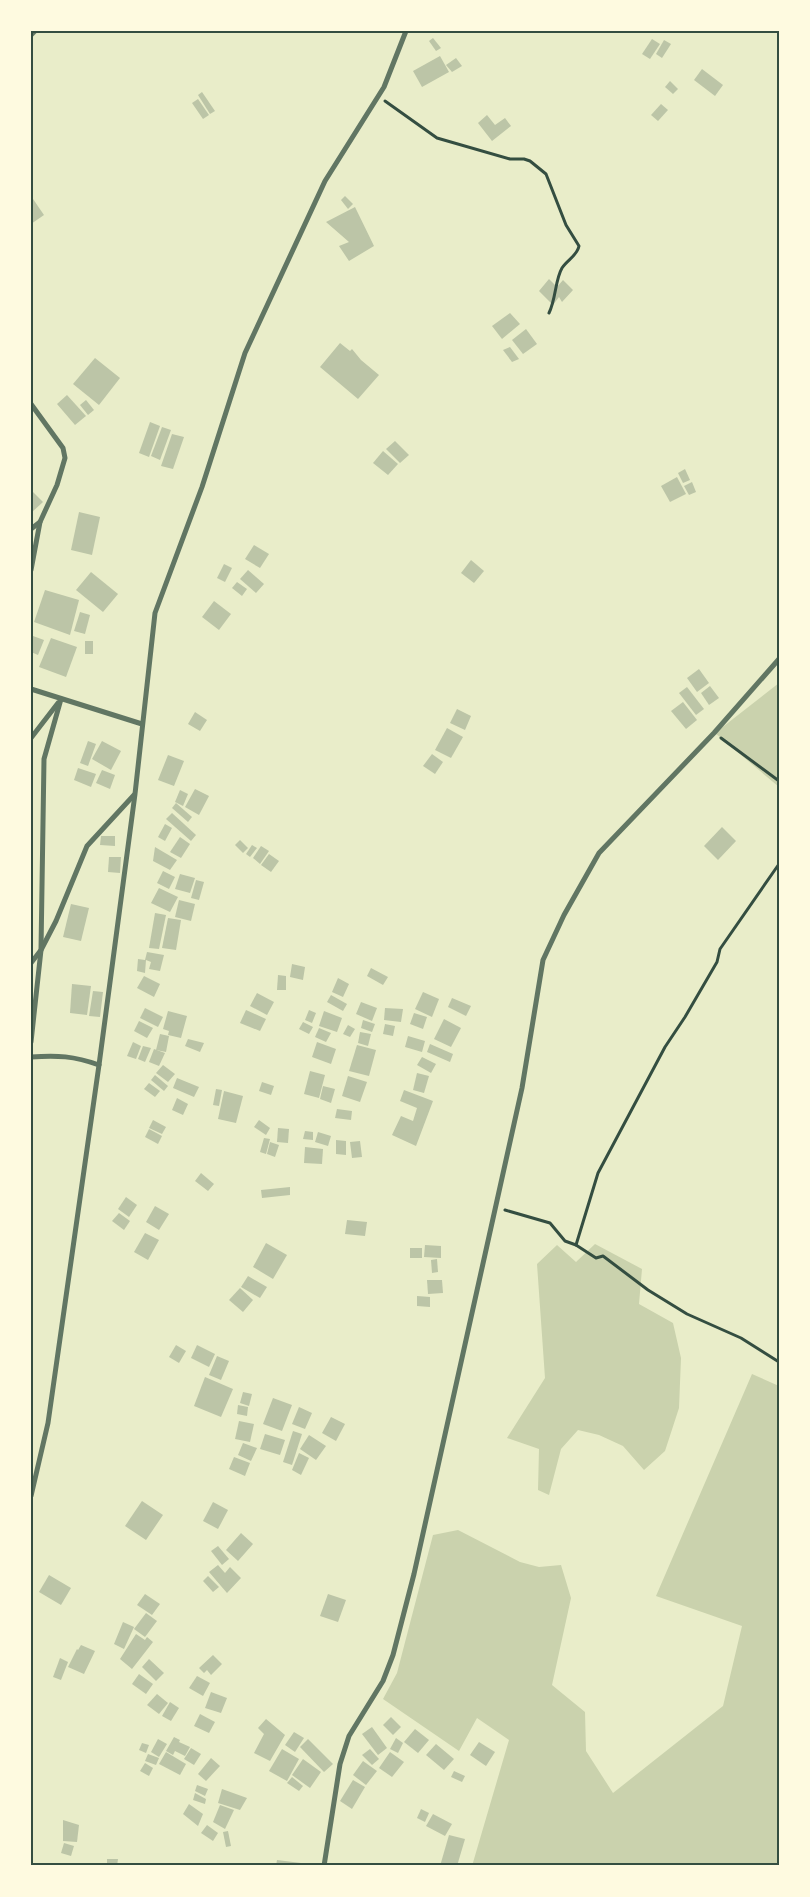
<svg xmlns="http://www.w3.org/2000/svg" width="810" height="1897" viewBox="0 0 810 1897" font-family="Quicksand,sans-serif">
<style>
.green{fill:#cad2ad}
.building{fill:#bcc5a7}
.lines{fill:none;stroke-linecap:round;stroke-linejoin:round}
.path{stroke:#344e41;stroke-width:3}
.minor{stroke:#617663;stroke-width:5}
.neatline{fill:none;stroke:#344e41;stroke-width:2}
</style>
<rect width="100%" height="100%" fill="#e9edc9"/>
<g class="green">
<polygon points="779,683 779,787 715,733"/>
<polygon points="595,1244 642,1269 639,1304 673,1323 681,1358 679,1408 665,1451 644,1470 623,1446 599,1435 578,1430 561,1449 549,1495 538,1490 539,1449 507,1438 545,1378 537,1264 557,1245 576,1262"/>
<polygon points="752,1374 779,1386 779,1866 472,1866 509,1740 477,1718 459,1751 383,1699 397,1673 433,1535 458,1530 520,1562 539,1567 561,1565 571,1598 552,1685 585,1712 586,1751 613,1793 723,1706 742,1626 656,1596"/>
</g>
<g class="building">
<polygon points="433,38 441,48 436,51 429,41"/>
<polygon points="652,39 660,44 650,59 642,54"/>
<polygon points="664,40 671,44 662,58 656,54"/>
<polygon points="440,56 449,72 422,87 413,71"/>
<polygon points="456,58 462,66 452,72 446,65"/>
<polygon points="702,69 723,85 715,96 694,80"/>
<polygon points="670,81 678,89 673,94 665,87"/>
<polygon points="202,92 215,111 210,114 198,95"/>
<polygon points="198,99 209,115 203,119 192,103"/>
<polygon points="661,104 668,110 658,121 651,115"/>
<polygon points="487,115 495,125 505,118 511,126 492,141 478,123"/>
<polygon points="31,196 44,215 31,224"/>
<polygon points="345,196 353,204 348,209 341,200"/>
<polygon points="355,207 374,246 349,261 339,246 349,242 326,222"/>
<polygon points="549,279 557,287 563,280 573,290 562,302 559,297 553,305 539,291"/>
<polygon points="510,313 520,324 502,339 492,326"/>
<polygon points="526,329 537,344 523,354 512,340"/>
<polygon points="340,343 350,351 352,349 361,360 379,375 358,399 320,367"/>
<polygon points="510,347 519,359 512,362 503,350"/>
<polygon points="95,358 120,378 99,405 73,384"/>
<polygon points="67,395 86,416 75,425 57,404"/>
<polygon points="86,400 94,410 88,415 80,405"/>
<polygon points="150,422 160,426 149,457 139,453"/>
<polygon points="162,427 171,430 160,460 151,456"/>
<polygon points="172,434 184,437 173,469 161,466"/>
<polygon points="395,441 409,455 400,463 386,449"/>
<polygon points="383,451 398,464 388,475 373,463"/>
<polygon points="685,469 690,480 683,483 678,473"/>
<polygon points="677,477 686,494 670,502 661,486"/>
<polygon points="692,482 696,492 689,495 684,486"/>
<polygon points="31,490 43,502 31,513"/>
<polygon points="79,512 100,517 92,555 71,550"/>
<polygon points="254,545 269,554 260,568 245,559"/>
<polygon points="471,560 484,571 474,583 461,573"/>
<polygon points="224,564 232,568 225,582 217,578"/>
<polygon points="248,570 264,584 256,593 240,579"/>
<polygon points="91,572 118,594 103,612 76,590"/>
<polygon points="237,582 247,589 242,596 232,588"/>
<polygon points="45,590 79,600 70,635 34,622"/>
<polygon points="214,601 231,614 219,630 202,617"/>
<polygon points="80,612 90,615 85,634 74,631"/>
<polygon points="33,636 44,640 38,655 31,652 31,641"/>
<polygon points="51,638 77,647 66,677 39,667"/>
<rect x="85" y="641" width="8" height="13"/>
<polygon points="699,669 709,683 697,692 687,678"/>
<polygon points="710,686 719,698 709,705 701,693"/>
<polygon points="687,687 704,709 696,715 679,693"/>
<polygon points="683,702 697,720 686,729 671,711"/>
<polygon points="457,709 471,716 465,730 450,723"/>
<polygon points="195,712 207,720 200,731 188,724"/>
<polygon points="447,728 463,737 451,758 435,750"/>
<polygon points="88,741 96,744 88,766 80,763"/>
<polygon points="102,741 121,751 111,770 92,759"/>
<polygon points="432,754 443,762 435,774 423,766"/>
<polygon points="168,755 184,761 174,786 158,780"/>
<polygon points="78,768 96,774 91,787 74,780"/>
<polygon points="102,770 115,775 110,789 96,783"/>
<polygon points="195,789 209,796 199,815 185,807"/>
<polygon points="180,790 188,794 183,806 175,802"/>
<polygon points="176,803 192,817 188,822 172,808"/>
<polygon points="172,813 196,835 191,841 166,819"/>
<polygon points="165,824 172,828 165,841 158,837"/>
<polygon points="722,827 736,841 718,860 704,846"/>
<polygon points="101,836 115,836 115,846 100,845"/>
<polygon points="180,837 190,844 181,858 170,852"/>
<polygon points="240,840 248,848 243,853 235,845"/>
<polygon points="252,845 257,848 250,857 246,854"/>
<polygon points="261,846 269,851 260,864 253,858"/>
<polygon points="155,847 177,860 170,870 153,861"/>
<polygon points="269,854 279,861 271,872 261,865"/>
<polygon points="109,857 121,857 120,873 108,872"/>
<polygon points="163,871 175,877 169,889 157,883"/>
<polygon points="180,874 195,878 190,893 175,889"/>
<polygon points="196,880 204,882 199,900 191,898"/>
<polygon points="159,888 178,897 170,912 151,903"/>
<polygon points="179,900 195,904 191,921 175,917"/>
<polygon points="71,904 89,908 81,941 63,937"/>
<polygon points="155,913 166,915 159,949 149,948"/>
<polygon points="168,918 181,920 176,950 162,948"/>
<polygon points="147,952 164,955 160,971 149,969 151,962 146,960 145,973 137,971 138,959 145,960"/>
<polygon points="292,964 305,967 303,980 290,977"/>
<polygon points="371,968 388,977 383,985 367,976"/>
<polygon points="278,975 286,976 286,990 277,990"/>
<polygon points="144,976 160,984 154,997 137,988"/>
<polygon points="338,978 349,984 343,997 332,992"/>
<polygon points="72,984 91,986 87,1015 70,1013"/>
<polygon points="93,991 103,992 100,1017 89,1016"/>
<polygon points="423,992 439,999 432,1017 415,1009"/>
<polygon points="257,993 274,1002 267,1015 250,1006"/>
<polygon points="331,995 347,1004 343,1011 327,1002"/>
<polygon points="452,998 471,1006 466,1016 448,1007"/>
<polygon points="361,1002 377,1008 372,1021 356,1014"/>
<polygon points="145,1008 163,1017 158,1027 140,1018"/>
<polygon points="385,1008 403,1009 401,1022 384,1020"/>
<polygon points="246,1010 266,1019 260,1031 240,1023"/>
<polygon points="309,1010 316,1013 312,1023 305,1020"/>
<polygon points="168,1011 187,1016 181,1038 168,1035 169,1031 163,1029"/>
<polygon points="324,1011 342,1018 337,1032 319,1026"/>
<polygon points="414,1013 427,1017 423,1029 410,1024"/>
<polygon points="444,1019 461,1028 451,1047 434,1039"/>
<polygon points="363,1020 375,1024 372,1032 361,1028"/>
<polygon points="139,1021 153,1028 147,1038 134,1031"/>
<polygon points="303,1022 313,1027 309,1034 299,1029"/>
<polygon points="385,1024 395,1026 393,1036 383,1034"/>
<polygon points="348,1025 355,1029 350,1037 343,1034"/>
<polygon points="319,1028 331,1033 326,1042 315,1037"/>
<polygon points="360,1032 371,1034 368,1046 358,1043"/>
<polygon points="160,1034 169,1036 166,1052 156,1050"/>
<polygon points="408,1036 425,1041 422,1052 405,1047"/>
<polygon points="188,1039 204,1043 200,1052 185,1046"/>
<polygon points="133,1042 141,1046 136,1059 127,1056"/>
<polygon points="317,1042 336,1049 331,1064 312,1057"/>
<polygon points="430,1044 453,1054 450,1062 427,1052"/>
<polygon points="357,1045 376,1050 369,1076 349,1071"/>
<polygon points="143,1046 151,1048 145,1062 138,1059"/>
<polygon points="154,1049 165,1053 159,1066 149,1062"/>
<polygon points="422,1057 436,1064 431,1073 417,1065"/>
<polygon points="163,1065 175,1074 168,1082 156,1073"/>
<polygon points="310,1071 325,1075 319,1098 304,1094"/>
<polygon points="417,1073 429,1076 424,1093 413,1090"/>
<polygon points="155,1075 168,1086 164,1091 151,1080"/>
<polygon points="348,1076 367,1082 360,1102 342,1096"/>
<polygon points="177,1078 199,1087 194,1097 173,1088"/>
<polygon points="262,1082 274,1086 271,1095 259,1091"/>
<polygon points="149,1083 160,1091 155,1097 144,1089"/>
<polygon points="323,1086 335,1089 331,1103 320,1099"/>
<polygon points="216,1089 222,1090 219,1106 213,1105"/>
<polygon points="404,1090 433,1101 416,1146 392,1135 401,1116 413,1121 417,1108 400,1101"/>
<polygon points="224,1091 243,1096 236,1123 218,1119"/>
<polygon points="177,1098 188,1104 183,1115 172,1110"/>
<polygon points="337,1109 352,1111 351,1120 335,1118"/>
<polygon points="153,1120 166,1127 162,1134 149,1128"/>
<polygon points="259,1120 270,1128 266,1135 254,1127"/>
<polygon points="278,1128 289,1129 288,1143 277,1142"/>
<polygon points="149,1129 162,1136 158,1144 145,1137"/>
<polygon points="305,1131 313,1132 313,1140 303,1139"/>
<polygon points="318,1132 331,1136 328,1146 315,1142"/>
<polygon points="264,1138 270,1139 266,1154 260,1152"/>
<polygon points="336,1140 346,1141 346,1155 336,1154"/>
<polygon points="360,1141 362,1157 352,1158 350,1142"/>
<polygon points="270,1142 279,1145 275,1157 267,1154"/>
<polygon points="305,1147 323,1149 322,1164 304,1163"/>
<polygon points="201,1173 214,1184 208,1191 195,1181"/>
<polygon points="290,1187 290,1195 262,1198 261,1190"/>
<polygon points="126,1197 137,1205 129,1217 118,1209"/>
<polygon points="155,1206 169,1214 159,1230 146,1222"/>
<polygon points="119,1213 130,1221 124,1230 112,1221"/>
<polygon points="347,1220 367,1222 365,1236 345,1234"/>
<polygon points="145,1233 159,1240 148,1260 134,1252"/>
<polygon points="266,1243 287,1255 273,1279 253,1267"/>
<polygon points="425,1245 441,1246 441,1258 424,1257"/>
<rect x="410" y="1248" width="12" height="10"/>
<polygon points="437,1259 438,1272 432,1273 431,1260"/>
<polygon points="248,1276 267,1287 260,1298 241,1287"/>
<polygon points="427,1280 442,1280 443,1293 428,1294"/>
<polygon points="240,1288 253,1300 243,1312 229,1300"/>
<polygon points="417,1296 430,1297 430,1307 417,1306"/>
<polygon points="176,1345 186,1351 179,1363 169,1357"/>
<polygon points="197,1345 215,1354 209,1367 191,1358"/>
<polygon points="217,1356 229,1361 221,1380 209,1375"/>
<polygon points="205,1377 233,1389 221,1417 194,1406"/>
<polygon points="243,1392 252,1394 249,1406 240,1403"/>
<polygon points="273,1398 292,1405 282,1431 263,1424"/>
<polygon points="238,1405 248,1407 247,1416 237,1414"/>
<polygon points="299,1407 312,1413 305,1429 292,1424"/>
<polygon points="331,1417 345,1424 336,1441 322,1433"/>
<polygon points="239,1421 254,1424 250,1442 235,1439"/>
<polygon points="293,1431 302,1434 292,1465 283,1462"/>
<polygon points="265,1434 285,1440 280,1455 260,1449"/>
<polygon points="309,1435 326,1446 316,1460 300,1449"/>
<polygon points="243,1443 257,1448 251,1461 238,1455"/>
<polygon points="299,1453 309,1458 301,1475 292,1470"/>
<polygon points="234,1457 250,1463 245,1476 229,1469"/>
<polygon points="142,1501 163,1515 146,1540 125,1526"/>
<polygon points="213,1502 228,1510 218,1529 203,1521"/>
<polygon points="241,1533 253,1544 238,1561 226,1550"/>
<polygon points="218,1546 229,1559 222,1565 211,1551"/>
<polygon points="218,1565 225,1573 230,1567 241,1578 227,1593 209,1572"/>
<polygon points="49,1575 71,1588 61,1605 39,1592"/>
<polygon points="208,1576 219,1587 213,1592 203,1581"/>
<polygon points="145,1594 160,1604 152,1615 137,1605"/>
<polygon points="328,1594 346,1600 338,1622 320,1616"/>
<polygon points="146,1613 157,1621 145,1637 134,1629"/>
<polygon points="123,1622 134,1627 124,1649 114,1644"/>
<polygon points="136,1634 145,1640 147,1637 153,1642 132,1669 120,1659"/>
<polygon points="81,1645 95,1651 84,1674 68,1667 77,1649 78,1650"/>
<polygon points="213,1655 222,1664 211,1675 207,1670 204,1673 199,1668"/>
<polygon points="60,1658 68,1662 61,1680 53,1677"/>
<polygon points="149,1659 164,1673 156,1681 142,1667"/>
<polygon points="139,1674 153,1684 146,1694 132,1684"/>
<polygon points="197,1676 210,1683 203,1696 189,1688"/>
<polygon points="211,1692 227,1698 221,1713 205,1708"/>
<polygon points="157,1694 168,1703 159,1714 147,1705"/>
<polygon points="170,1702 179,1708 171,1721 162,1716"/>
<polygon points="200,1714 215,1722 209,1733 194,1726"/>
<polygon points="391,1717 401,1727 393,1735 383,1725"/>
<polygon points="266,1719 285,1735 270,1761 254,1753 264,1734 258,1728"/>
<polygon points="372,1727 387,1748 378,1755 362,1734"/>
<polygon points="415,1729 429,1740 418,1753 404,1742"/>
<polygon points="294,1732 304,1738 295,1752 285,1745"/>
<polygon points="174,1737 180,1740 179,1742 190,1747 185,1756 175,1751 173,1755 166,1751"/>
<polygon points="396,1738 403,1743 398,1753 390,1749"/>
<polygon points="158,1739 167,1744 159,1757 151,1752"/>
<polygon points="308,1739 333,1764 324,1772 300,1747"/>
<polygon points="479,1742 495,1752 486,1766 470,1755"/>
<polygon points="142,1743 149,1745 146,1753 139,1750"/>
<polygon points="436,1744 454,1759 444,1770 426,1755"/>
<polygon points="191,1748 201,1754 194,1765 184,1759"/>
<polygon points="282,1749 299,1759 287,1781 269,1771"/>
<polygon points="370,1749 379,1759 372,1765 362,1755"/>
<polygon points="166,1752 186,1764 180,1775 159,1764"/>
<polygon points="390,1752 404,1762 392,1777 379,1768"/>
<polygon points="148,1754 159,1758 156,1765 145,1761"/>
<polygon points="211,1758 220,1766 206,1781 198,1774"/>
<polygon points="303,1759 321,1772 310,1788 292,1775"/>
<polygon points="363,1761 377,1771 366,1785 353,1775"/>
<polygon points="145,1763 153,1768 149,1776 140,1771"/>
<polygon points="454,1771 465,1776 462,1782 451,1777"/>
<polygon points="292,1777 303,1786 299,1791 287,1783"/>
<polygon points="353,1780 365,1787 352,1809 340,1801"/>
<polygon points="197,1785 208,1789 205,1796 195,1791"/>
<polygon points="222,1789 247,1798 240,1810 218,1803"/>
<polygon points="195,1793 206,1799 205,1804 193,1800"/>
<polygon points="189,1804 203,1814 198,1826 183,1814"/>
<polygon points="220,1805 234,1810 225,1829 213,1822"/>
<polygon points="421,1809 429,1813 425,1822 417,1818"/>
<polygon points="433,1814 452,1824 445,1836 426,1826"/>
<polygon points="63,1820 79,1825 77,1842 63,1841"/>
<polygon points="207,1825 218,1833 213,1841 201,1833"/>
<polygon points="228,1831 231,1846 226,1847 223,1832"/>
<polygon points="449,1835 465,1839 457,1866 440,1866"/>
<polygon points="64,1843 74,1846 71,1856 61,1853"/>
<polygon points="107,1859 118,1859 117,1866 107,1865"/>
<polygon points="277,1860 301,1863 301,1866 276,1866"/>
</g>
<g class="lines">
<g class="path">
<path d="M385 101 437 138 510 159H524L530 161 546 174 566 225 579 246C577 256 567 260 562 268 555 280 556 299 549 313"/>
<polyline points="721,738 779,781"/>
<polyline points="505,1210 550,1223 565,1241 576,1245 596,1258 603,1256 648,1290 687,1314 741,1338 779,1362"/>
<polyline points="576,1245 598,1173 665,1047 685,1017 717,962 720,949 779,864"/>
</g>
<g class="minor">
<polyline points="31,35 35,31"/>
<polyline points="31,404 63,448 65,458 57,485 40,522 31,570"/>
<polyline points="31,529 40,522"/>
<polyline points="31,689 142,724"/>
<polyline points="31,738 58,703"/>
<polyline points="31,963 41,950 56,921 87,846 134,795"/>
<polyline points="31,1042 41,950 44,759 61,699"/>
<path d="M31 1057C57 1055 74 1056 99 1065"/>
<polyline points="31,1496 48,1423 99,1065 135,794 155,613 202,487 245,353 325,181 384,87 406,31"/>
<polyline points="324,1866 340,1764 349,1736 383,1681 393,1655 414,1574 522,1088 543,960 564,915 599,853 714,733 779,659"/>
</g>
</g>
<rect width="810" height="1897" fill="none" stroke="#fefae0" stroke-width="65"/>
<rect x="32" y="32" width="746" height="1832" class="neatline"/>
</svg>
